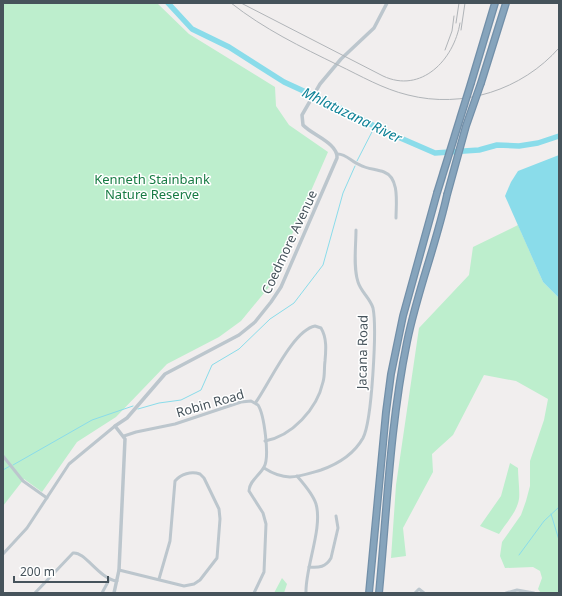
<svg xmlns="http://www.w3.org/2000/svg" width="562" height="596" viewBox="0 0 562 596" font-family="'Noto Sans',sans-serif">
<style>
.green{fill:#bdeecd}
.water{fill:#8adcea}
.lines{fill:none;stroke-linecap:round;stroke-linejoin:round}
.stream{stroke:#8adcea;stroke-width:1}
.river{stroke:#8adcea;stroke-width:5.5}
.motorway-casing{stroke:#728fa8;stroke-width:8}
.minor{stroke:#bcc6cd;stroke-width:3}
.tertiary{stroke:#bcc6cd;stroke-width:3.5}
.motorway{stroke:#86a4bc;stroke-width:5.5}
.rail{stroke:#b0b4b8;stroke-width:1}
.motorway-bridge-casing{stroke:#728fa8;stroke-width:8;stroke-linecap:butt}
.motorway-bridge{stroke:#86a4bc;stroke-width:5.5}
.labels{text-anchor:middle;stroke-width:3;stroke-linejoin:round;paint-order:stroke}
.park-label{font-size:13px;fill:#187b44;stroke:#fff}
.street-label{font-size:13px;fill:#46535b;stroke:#fff}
.water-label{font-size:14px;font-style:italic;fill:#0e8297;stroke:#fff}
</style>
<rect width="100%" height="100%" fill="#f1eeee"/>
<g class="green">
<polygon points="3,3 157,3 189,34 275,87 276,106 289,125 328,152 269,287 241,321 219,337 167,364 116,417 77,442 42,492 24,479 3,506"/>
<polygon points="518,225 543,282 559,298 559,593 541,593 538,589 542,578 540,571 533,567 505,568 500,556 502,542 521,515 526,501 530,486 530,461 544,420 548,399 516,381 484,375 453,435 432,454 433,472 403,528 406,556 391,558 396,485 419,328 469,275 473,247"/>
<path d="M510 463 518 468C518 476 520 493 519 499 517 512 506 523 499 534L480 526 501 496Z"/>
<polygon points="282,578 287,584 284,593 274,593"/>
</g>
<polygon class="water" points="559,155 559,298 543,282 505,196 511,182 518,171"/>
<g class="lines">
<g class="stream">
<polyline points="357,161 375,126"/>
<polyline points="138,409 159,403 181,400 201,390 212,365 239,349 270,319 294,303 323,265 343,193 355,166"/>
<polyline points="13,465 92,420 133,406"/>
<polyline points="3,470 10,466"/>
<polyline points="551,514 559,540"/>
<polyline points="519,555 544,521 559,507"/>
</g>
<polyline class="river" points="168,3 192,29 229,47 284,82 334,105 382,130 435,153 479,150 497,145 519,146 538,143 559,136"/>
<defs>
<g id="motorway">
<polyline points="471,83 495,3"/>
<polyline points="481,83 506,3"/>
<polyline points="369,593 386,412 391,374 403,316 437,193"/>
<path d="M379 593C387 509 390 425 407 342 417 292 436 245 447 195"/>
</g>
</defs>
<use href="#motorway" class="motorway-casing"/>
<g class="minor">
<path d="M338 154C346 154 352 162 360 165 367 169 376 169 384 172 400 178 396 204 396 218"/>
<path d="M256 402C269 384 293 330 315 326L321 328C327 338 326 350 325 361 324 368 325 376 323 382 317 409 292 436 265 441"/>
<path d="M124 436 136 432 175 424 241 402 251 401 258 405C264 414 270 457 264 467 260 475 249 481 249 491L263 513 266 524 264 572 254 593"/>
<polyline points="3,456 23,481 47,498"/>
<path d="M264 468C286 482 297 477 321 470 338 464 354 454 363 438 372 421 377 328 373 308 370 298 361 292 358 282 353 267 356 246 356 230"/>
<path d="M297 476C304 484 313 494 316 504 323 528 305 568 306 593"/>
<polyline points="3,554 27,528 69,464 115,426"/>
<path d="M309 567C319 568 326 567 331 558L338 528 336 516"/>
<path d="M119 570 184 586 194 584 200 580 217 558 220 519 219 509 204 478 200 474C191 471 181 474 175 481L170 541 159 579"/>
<path d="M35 593 73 553C85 551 99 579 117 581"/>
<polyline points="102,593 109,580"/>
<polyline points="415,593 419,589 424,593"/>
<polyline points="506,593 517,590 534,593"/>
</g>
<path class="tertiary" d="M114 593 119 570 125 439 115 426 127 418 165 374 239 335 255 322 271 302 281 287 337 158C338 143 312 135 303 125L302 115 320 84 341 59 374 28 387 3"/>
<use href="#motorway" class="motorway"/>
<g class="rail">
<path d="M231 3C264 29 301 47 338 65 361 76 383 89 408 95 463 109 522 90 559 48"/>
<path d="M241 3 383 76C421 94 454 60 460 23"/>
<polyline points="456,23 459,3"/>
<polyline points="461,30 465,3"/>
<polyline points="445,50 452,31 454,16"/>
</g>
<defs>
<g id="motorway-bridge">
<polyline points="437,193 471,83"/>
<polyline points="447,195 466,126 481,83"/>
</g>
</defs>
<use href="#motorway-bridge" class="motorway-bridge-casing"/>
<use href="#motorway-bridge" class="motorway-bridge"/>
</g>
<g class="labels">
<g class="park-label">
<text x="152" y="184">Kenneth Stainbank<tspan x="152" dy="15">Nature Reserve</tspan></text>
</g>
<g class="street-label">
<text transform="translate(289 242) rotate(-65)" y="5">Coedmore Avenue</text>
<text transform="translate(362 352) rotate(-89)" y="5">Jacana Road</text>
<text transform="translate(210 403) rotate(-16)" y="5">Robin Road</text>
</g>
<g class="water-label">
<text transform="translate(352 115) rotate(26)" y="5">Mhlatuzana River</text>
</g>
</g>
<rect width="562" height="596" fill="none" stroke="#46535b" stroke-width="8"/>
<path d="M14 576v6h94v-6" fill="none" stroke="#46535b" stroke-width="2"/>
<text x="20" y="576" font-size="12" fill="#46535b" stroke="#ffffff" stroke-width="3" paint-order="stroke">200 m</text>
</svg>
